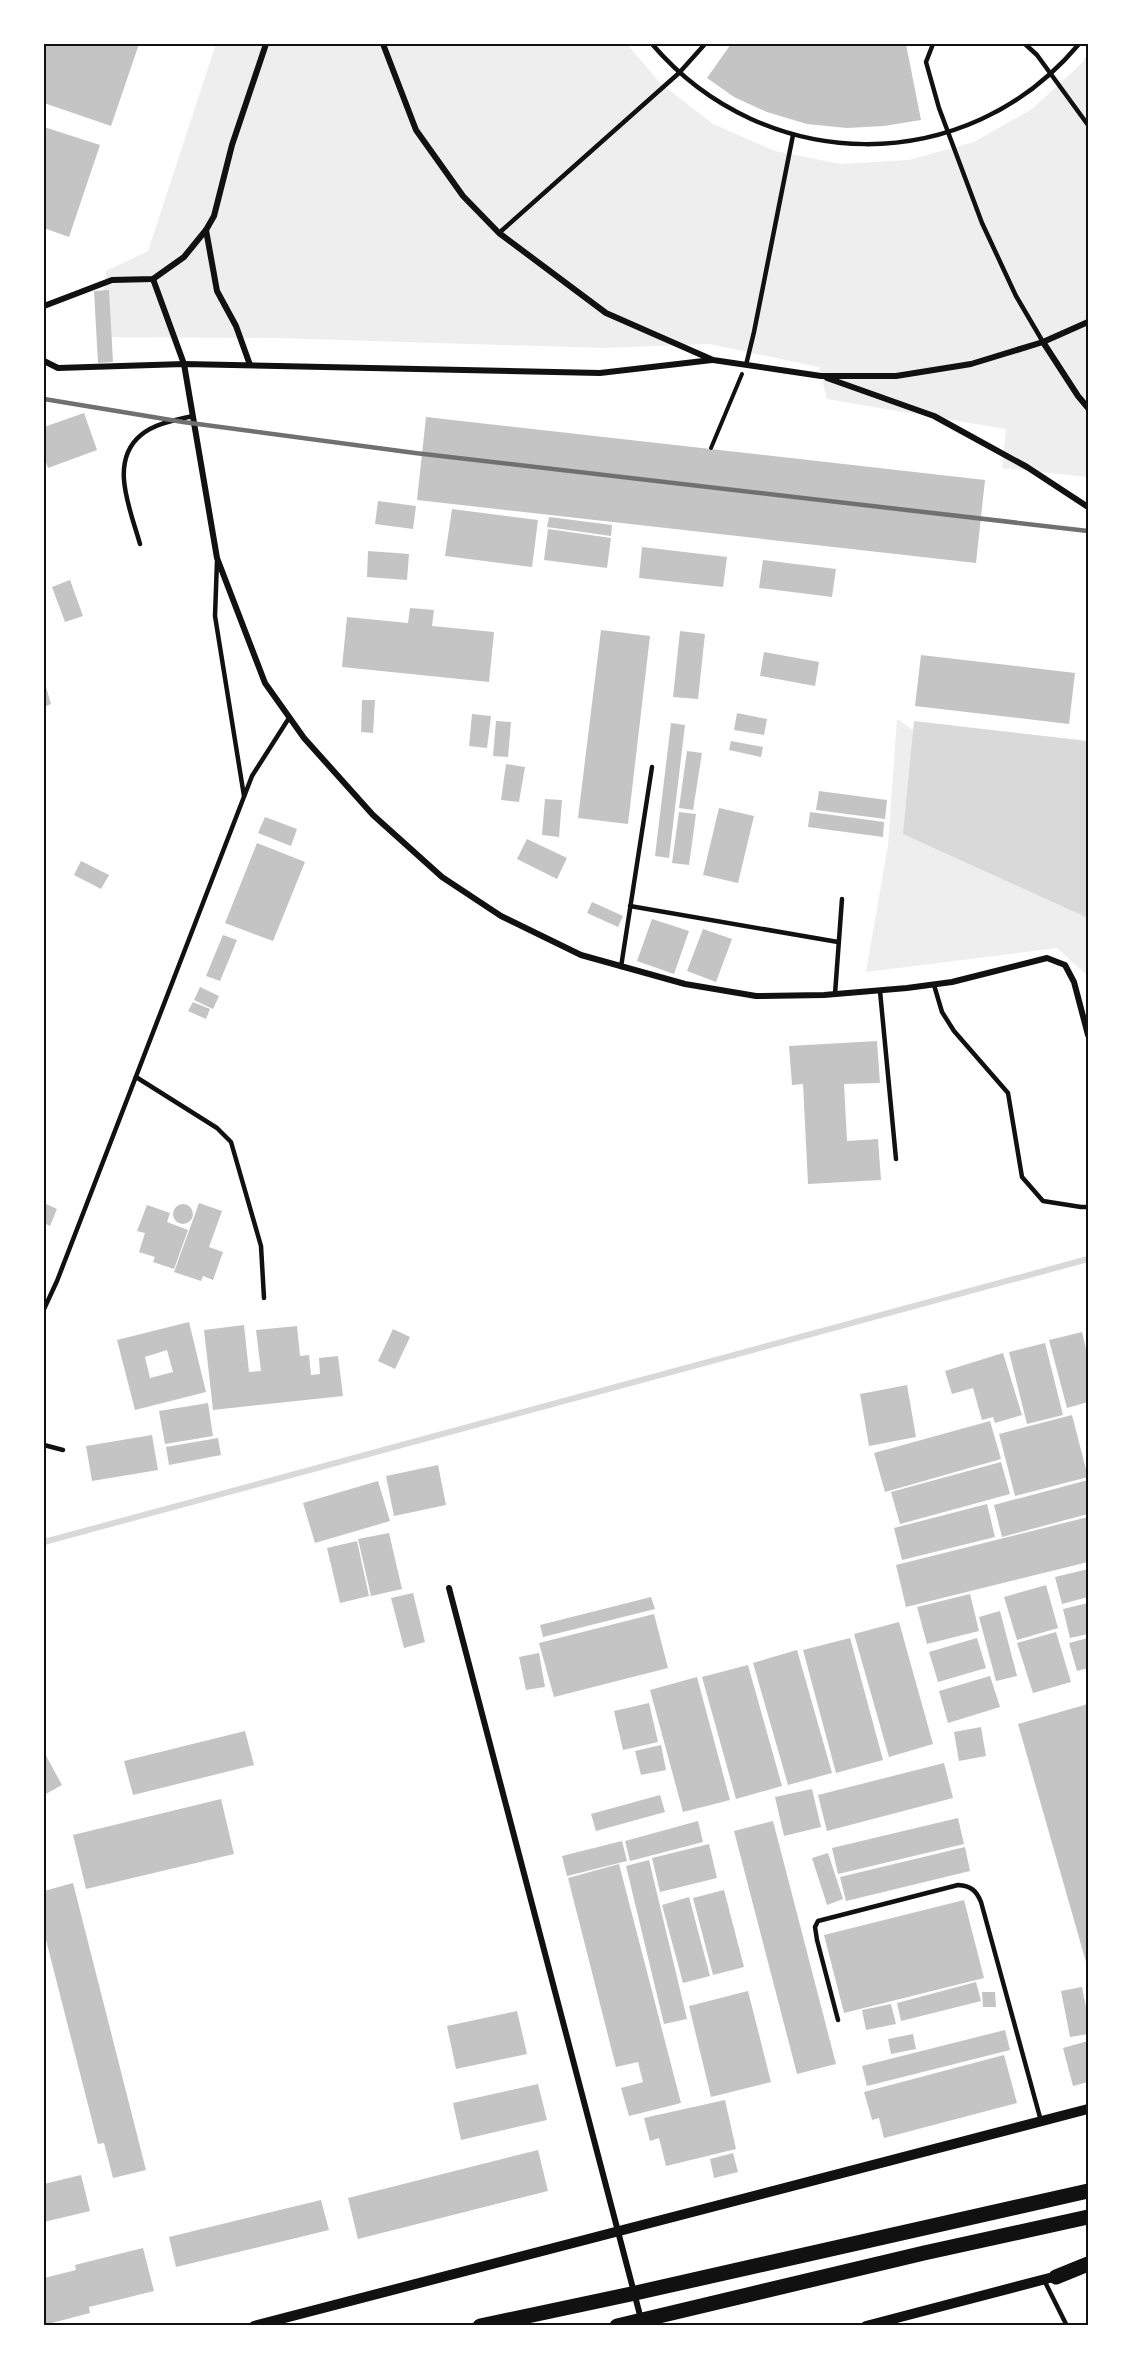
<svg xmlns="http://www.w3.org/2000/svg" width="1132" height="2369" viewBox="0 0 1132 2369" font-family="Rubik,sans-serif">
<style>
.green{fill:#eee}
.water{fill:#d9d9d9}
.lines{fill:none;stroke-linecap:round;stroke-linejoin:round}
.stream{stroke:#d9d9d9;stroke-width:6}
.building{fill:#c4c4c4;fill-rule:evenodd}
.path{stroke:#111;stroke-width:4}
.service{stroke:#111;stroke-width:4.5}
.minor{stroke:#111;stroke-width:6}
.tertiary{stroke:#111;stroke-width:10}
.primary{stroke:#111;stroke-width:15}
.rail{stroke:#707070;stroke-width:4.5}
.neatline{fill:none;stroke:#111;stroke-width:2}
</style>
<rect width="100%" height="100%" fill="#fff"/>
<g class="green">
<polygon points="216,44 627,44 660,83 713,124 775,151 841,164 909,160 974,142 1032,109 1082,63 1088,53 1088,477 1002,468 1006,429 827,399 819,367 709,344 604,348 277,338 99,337 106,271 148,251"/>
<polygon points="897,719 1088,849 1088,976 1057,948 866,972 888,845"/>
</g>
<polygon class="water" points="914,721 1088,741 1088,918 903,834"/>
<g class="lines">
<polyline class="stream" points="44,1542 1088,1259"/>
</g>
<g class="building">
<polygon points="44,44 139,44 111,126 44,103"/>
<polygon points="731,44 906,44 921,120 884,126 847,128 807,124 767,112 734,97 707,78"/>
<polygon points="44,127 100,145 69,237 44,228"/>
<polygon points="109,290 113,362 98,363 94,291"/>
<polygon points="84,413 97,450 48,468 44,456 44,427"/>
<polygon points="426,417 985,480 976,563 417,500"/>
<polygon points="378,501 416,506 413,529 375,524"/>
<polygon points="452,509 538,520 532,567 445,556"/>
<polygon points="549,517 612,525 611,536 547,527"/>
<polygon points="548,529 611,538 607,568 544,560"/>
<polygon points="642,547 727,557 723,587 639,578"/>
<polygon points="368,551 409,554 407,580 367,577"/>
<polygon points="763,560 836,569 832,597 759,588"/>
<polygon points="70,580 83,616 65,622 52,587"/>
<polygon points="410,608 434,610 432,626 494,632 489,682 342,667 347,617 408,623"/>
<polygon points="601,630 650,636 628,824 578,818"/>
<polygon points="680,631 705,634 698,699 673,697"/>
<polygon points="764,652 819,662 815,686 760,676"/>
<polygon points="921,655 1075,673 1069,724 915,706"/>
<polygon points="44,680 51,704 44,707"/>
<polygon points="362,700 375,700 373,733 361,732"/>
<polygon points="737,713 767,719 764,735 734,730"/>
<polygon points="472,714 491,716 487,748 469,746"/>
<polygon points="496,721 511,722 508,757 493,756"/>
<polygon points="671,723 685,725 669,858 655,856"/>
<polygon points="731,741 763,747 761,757 729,750"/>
<polygon points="687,751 702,753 693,810 679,808"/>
<polygon points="506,764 525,767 519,802 501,800"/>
<polygon points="819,791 887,800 885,819 816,810"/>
<polygon points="545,799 562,800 559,837 542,835"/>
<polygon points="719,808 754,816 738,883 703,875"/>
<polygon points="679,812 696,814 689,865 672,863"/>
<polygon points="810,812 884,822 883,837 808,827"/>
<polygon points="265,817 297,829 291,846 258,833"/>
<polygon points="527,839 567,858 557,879 517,859"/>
<polygon points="257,843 305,862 273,941 225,923"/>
<polygon points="81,861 109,875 101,889 74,875"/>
<polygon points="592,902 623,916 618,927 587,913"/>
<polygon points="652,919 689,931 674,974 637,961"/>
<polygon points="703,929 732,939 716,982 687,971"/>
<polygon points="223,935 237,940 220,981 206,976"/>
<polygon points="200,987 219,996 213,1009 194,1000"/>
<polygon points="193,1002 210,1009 206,1019 188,1011"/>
<polygon points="877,1041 880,1083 844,1084 847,1141 878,1139 881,1180 808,1184 803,1084 792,1085 789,1046"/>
<polygon points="44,1203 57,1209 50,1226 44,1223"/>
<polygon points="199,1203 222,1211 209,1247 223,1252 213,1280 203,1276 201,1281 174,1272"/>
<circle cx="183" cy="1214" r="10"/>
<polygon points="147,1205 170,1213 167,1222 188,1230 174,1269 153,1262 155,1257 139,1252 145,1233 137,1231"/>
<path d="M189 1322 206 1392 135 1410 117 1340ZM167 1350 173 1372 150 1378 145 1357Z"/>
<polygon points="244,1325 249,1372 261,1371 256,1330 297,1326 300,1356 309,1355 311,1375 320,1374 319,1358 338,1356 343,1396 213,1410 204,1330"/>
<polygon points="393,1329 410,1337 395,1369 378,1361"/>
<polygon points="1082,1332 1088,1357 1088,1402 1067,1408 1049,1340"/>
<polygon points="1045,1343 1063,1415 1027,1424 1009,1352"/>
<polygon points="1003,1353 1022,1415 995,1423 993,1417 982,1420 973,1388 952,1394 945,1371"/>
<polygon points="907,1385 916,1437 869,1446 860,1394"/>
<polygon points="208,1403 213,1436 165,1444 159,1411"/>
<polygon points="1072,1415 1088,1477 1015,1496 999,1434"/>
<polygon points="990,1421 1001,1459 885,1492 874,1453"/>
<polygon points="152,1435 158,1470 92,1481 86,1446"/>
<polygon points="218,1438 221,1455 169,1465 166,1447"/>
<polygon points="1001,1462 1010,1494 900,1524 891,1492"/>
<polygon points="438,1465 446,1505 394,1516 386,1476"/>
<polygon points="1088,1480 1088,1514 1002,1537 994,1505"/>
<polygon points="378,1481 390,1521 315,1543 303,1503"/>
<polygon points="987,1504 995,1537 902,1560 894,1528"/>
<polygon points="1088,1517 1088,1562 906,1607 896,1565"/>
<polygon points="389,1533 402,1589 371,1596 358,1539"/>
<polygon points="357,1541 369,1596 340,1603 327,1548"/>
<polygon points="1088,1569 1088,1597 1062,1604 1055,1577"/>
<polygon points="1046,1585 1058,1628 1017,1640 1004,1597"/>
<polygon points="413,1593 425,1642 404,1648 391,1598"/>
<polygon points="970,1594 979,1631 927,1644 917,1607"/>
<polygon points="651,1597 655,1609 543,1637 540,1625"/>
<polygon points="1088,1603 1088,1634 1070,1638 1063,1609"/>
<polygon points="1000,1611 1017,1676 996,1681 979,1617"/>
<polygon points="654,1614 668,1668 554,1697 539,1643"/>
<polygon points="899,1622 933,1744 889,1757 854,1634"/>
<polygon points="1056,1632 1071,1682 1033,1693 1017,1643"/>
<polygon points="850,1638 883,1760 836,1773 803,1650"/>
<polygon points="977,1638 986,1668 938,1682 929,1652"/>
<polygon points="1088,1638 1088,1668 1077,1671 1069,1643"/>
<polygon points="797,1650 832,1773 788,1785 753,1663"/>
<polygon points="539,1653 545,1687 526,1690 519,1657"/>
<polygon points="748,1665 782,1786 736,1799 702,1677"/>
<polygon points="990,1676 1000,1707 948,1723 939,1691"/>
<polygon points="697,1677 730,1800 683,1812 650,1690"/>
<polygon points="649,1703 658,1742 623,1750 614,1711"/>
<polygon points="1088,1704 1088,1969 1018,1724"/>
<polygon points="981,1727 986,1756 959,1761 954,1732"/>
<polygon points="245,1731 254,1765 133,1795 124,1761"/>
<polygon points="661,1745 666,1770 641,1775 635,1751"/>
<polygon points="44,1752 62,1785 44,1795"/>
<polygon points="944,1763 953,1798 827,1831 818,1795"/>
<polygon points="812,1789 821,1827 784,1836 775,1797"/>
<polygon points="660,1795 665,1812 596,1831 591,1814"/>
<polygon points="221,1799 234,1854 86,1889 73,1835"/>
<polygon points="958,1818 964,1844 838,1874 832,1848"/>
<polygon points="698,1821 703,1842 630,1861 625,1841"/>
<polygon points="773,1821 836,2064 797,2074 734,1831"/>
<polygon points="622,1841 627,1861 567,1876 562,1856"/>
<polygon points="709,1844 717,1878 660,1892 652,1858"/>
<polygon points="965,1847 970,1871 846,1901 840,1877"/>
<polygon points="828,1853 843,1899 827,1905 812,1858"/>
<polygon points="649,1860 687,2019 664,2024 626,1866"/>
<polygon points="619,1864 681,2103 629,2116 621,2088 643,2082 638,2062 616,2067 568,1878"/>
<polygon points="73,1883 146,2170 113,2178 104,2143 98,2144 44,1932 44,1891"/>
<polygon points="724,1890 744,1967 713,1975 693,1898"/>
<polygon points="689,1897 710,1976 683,1983 662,1905"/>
<polygon points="964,1900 984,1978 844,2013 824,1935"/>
<polygon points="976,1982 981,2001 901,2021 897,2003"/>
<polygon points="1082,1987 1088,2017 1088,2034 1070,2037 1061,1991"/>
<polygon points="748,1991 771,2082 711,2097 689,2006"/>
<polygon points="982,1992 995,1992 996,2007 983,2007"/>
<polygon points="891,2004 896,2024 866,2030 862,2010"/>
<polygon points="517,2011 527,2054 456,2069 447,2026"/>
<polygon points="1005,2030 1010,2050 867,2086 862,2066"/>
<polygon points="913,2034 916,2049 891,2054 888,2039"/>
<polygon points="1088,2041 1088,2082 1073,2086 1063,2048"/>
<polygon points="1004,2055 1017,2103 884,2138 879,2118 872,2120 864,2092"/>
<polygon points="538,2084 547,2120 461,2140 453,2103"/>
<polygon points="725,2100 736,2149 666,2166 659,2138 650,2141 644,2118"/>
<polygon points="538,2150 548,2191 358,2239 348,2198"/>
<polygon points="733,2153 738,2172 714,2178 710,2159"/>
<polygon points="81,2175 90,2211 44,2222 44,2184"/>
<polygon points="321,2200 329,2230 176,2267 169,2237"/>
<polygon points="143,2248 154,2291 89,2307 90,2313 44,2325 44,2278 76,2270 75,2265"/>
</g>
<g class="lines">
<polyline class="path" points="711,448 742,374"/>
<g class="service">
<path d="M652 44C765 176 966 179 1079 44"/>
<polyline points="933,44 926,62 939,108 982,223 1016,296 1043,342"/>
<polyline points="1025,44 1037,55 1088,125"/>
<polyline points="499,233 679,73 705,44"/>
<polyline points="746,365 754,332 793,135"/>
<path d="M140 544C131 511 108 462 141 435 155 423 176 420 193 416"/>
<polyline points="217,561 215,616 244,796"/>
<polyline points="630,906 838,942"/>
<polyline points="621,967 652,767"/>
<polyline points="934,985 942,1012 954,1031 1008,1093 1022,1177 1043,1201 1081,1207 1088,1207"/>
<polyline points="880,991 896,1159"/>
<polyline points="835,994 842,899"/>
<polyline points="136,1077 217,1128 231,1142 261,1246 264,1298"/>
<polyline points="44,1309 57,1281 252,776 289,718"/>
<polyline points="44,1445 63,1450"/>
<path d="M838 2020 817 1940 815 1927 818 1921 958 1885C971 1886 976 1890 981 1902L1041 2121"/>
<polyline points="1044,2280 1067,2326"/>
<polyline points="1087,2326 1088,2325"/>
</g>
<g class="minor">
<polyline points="383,44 416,130 463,196 499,233 606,313 713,360 821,376 896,376 971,364 1043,342 1088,322"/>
<polyline points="206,230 217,291 236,326 250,365"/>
<polyline points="153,279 184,364 217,558 265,683 304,738 373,815 442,877 501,916 581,955 685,984 756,996 824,995 907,988 952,982 1047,958 1065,965 1074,982 1088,1035"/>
<polyline points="44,306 112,280 153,279 184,257 206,230 214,216 232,145 266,44"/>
<polyline points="1043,342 1078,396 1088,408"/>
<polyline points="44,361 58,368 184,364 600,373 712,360"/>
<polyline points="827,378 934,416 1027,467 1088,507"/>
<polyline points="449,1588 641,2319"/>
</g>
<g class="tertiary">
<polyline points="254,2326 1088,2109"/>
<polyline points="866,2326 1061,2275"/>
</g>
<g class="primary">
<polyline points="1056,2277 1088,2264"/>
<polyline points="480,2326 631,2294 1088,2191"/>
<polyline points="617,2326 924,2253 1088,2217"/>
</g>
<polyline class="rail" points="44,399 183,422 415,453 1088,531"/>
</g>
<rect width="1132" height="2369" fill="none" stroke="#ffffff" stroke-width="90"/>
<rect x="45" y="45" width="1042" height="2279" class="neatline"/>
</svg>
